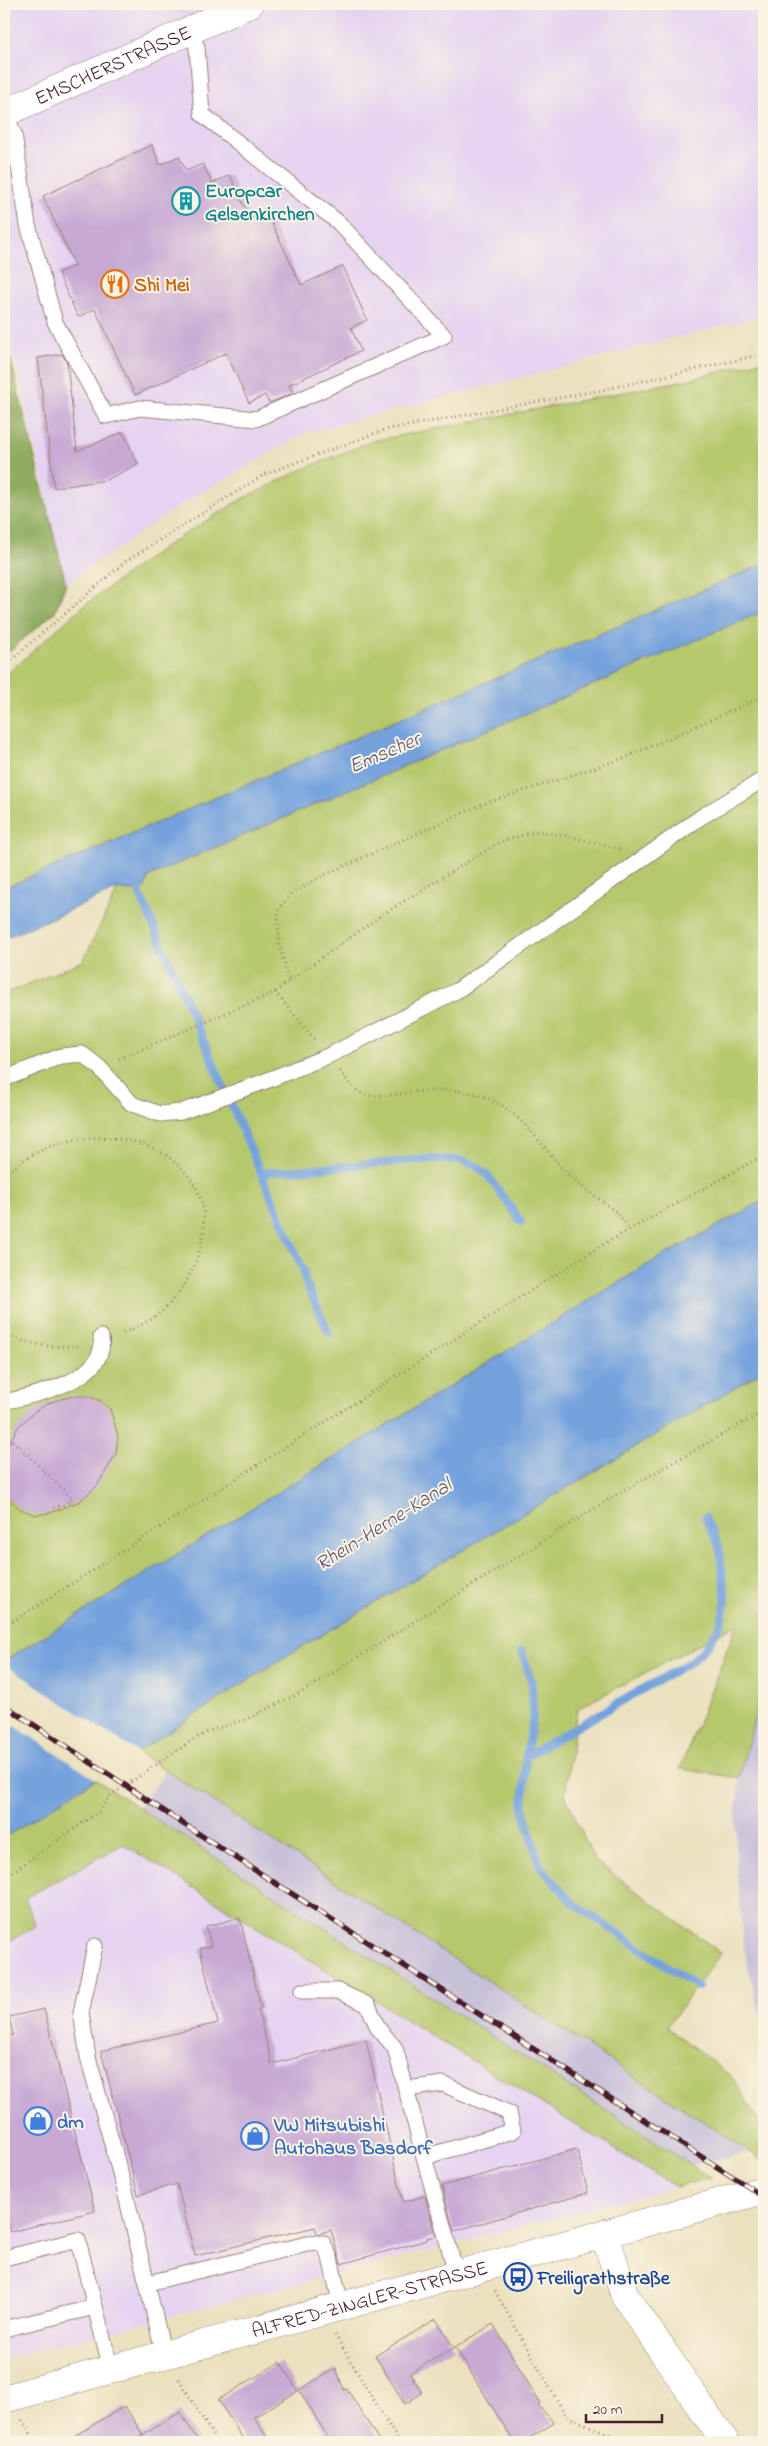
<svg xmlns="http://www.w3.org/2000/svg" width="768" height="2446" viewBox="0 0 768 2446" font-family="'Indie Flower',sans-serif">
<style>
.built{fill:#e5d3f1}
.industrial{fill:#c7c0d9}
.green{fill:#b5c86c;stroke:#80744c}
.forest{fill:#90ac60;stroke:#6d6646}
.water{fill:#74a2dd;stroke:#5f6084}
.pier{fill:#ebe1bf}
.lines{fill:none;stroke-linecap:round;stroke-linejoin:round}
.stream{stroke:#74a2dd;stroke-width:8}
.building{fill:#c7a9d4}
.service-casing{stroke:#9a8075;stroke-width:17}
.minor-casing{stroke:#9a8075;stroke-width:29}
.tertiary-casing{stroke:#9a8075;stroke-width:29}
.path{stroke:#9a8075;stroke-width:3;stroke-dasharray:1 4;stroke-linecap:butt}
.service{stroke:#fff;stroke-width:15}
.minor{stroke:#fff;stroke-width:28}
.tertiary{stroke:#fff;stroke-width:28}
.rail-casing{stroke:#4a1f2b;stroke-width:5.5}
.rail{stroke:#fcf5e5;stroke-width:4;stroke-dasharray:11;stroke-linecap:butt}
.labels{text-anchor:middle;stroke-width:4;stroke-linejoin:round;paint-order:stroke}
.street-label{font-size:20px;fill:#4a1f2b;stroke:#fcf5e5}
.culture-label{font-size:20px;font-weight:bold;fill:#0d838f;stroke:#fcf5e5;text-anchor:start}
.food-label{font-size:20px;font-weight:bold;fill:#c56008;stroke:#fcf5e5;text-anchor:start}
.shop-label{font-size:20px;font-weight:bold;fill:#366cbe;stroke:#fcf5e5;text-anchor:start}
.transit-label{font-size:20px;font-weight:bold;fill:#164399;stroke:#fcf5e5;text-anchor:start}
.water-label{font-size:21px;font-style:italic;fill:#5b5372;stroke:#fcf5e5}
</style>
<rect width="100%" height="100%" fill="#fcf5e5"/>
<filter id="ink" filterUnits="userSpaceOnUse"><feTurbulence type="fractalNoise" baseFrequency=".02" numOctaves="2"/><feDisplacementMap in="SourceGraphic" scale="10" xChannelSelector="R" yChannelSelector="G"/><feConvolveMatrix kernelMatrix="1 2 1 2 8 2 1 2 1" color-interpolation-filters="sRGB"/></filter>
<filter id="wash" filterUnits="userSpaceOnUse"><feTurbulence type="fractalNoise" baseFrequency=".0096" numOctaves="4" result="noise"/><feDisplacementMap in="SourceGraphic" scale="20" xChannelSelector="R" yChannelSelector="G"/><feGaussianBlur stdDeviation="1.12" result="paint"/><feColorMatrix in="noise" values="0 0 0 0 0 0 0 0 0 0 0 0 0 0 0 0 0 1.4 0 .05"/><feComposite in="paint" operator="in"/></filter>
<g filter="url(#wash)">
<rect width="100%" height="100%" fill="#ebe1bf"/>
<g class="built">
<polygon points="4,4 764,4 764,315 305,433 179,506 66,584 21,386 4,323"/>
<polygon points="123,1844 153,1862 676,2187 4,2359 4,1944 36,1926 24,1898"/>
</g>
<g class="industrial">
<polygon points="764,1680 763,1815 764,2023 758,2009 744,1949 736,1866 736,1810 739,1778"/>
<polygon points="166,1771 750,2152 691,2165 139,1808"/>
</g>
<g class="green">
<polygon points="764,360 764,564 4,888 4,677 82,607 165,546 242,499 303,469 372,441 691,379"/>
<path d="M764 611V1200L645 1266 4 1661V994L83 961 118 889C130 892 134 892 145 887L149 876Z"/>
<polygon points="764,1370 764,1680 739,1778 680,1769 737,1624 577,1709 565,1795 595,1861 721,1953 667,2027 732,2077 764,2130 764,2161 137,1752 278,1661"/>
<polygon points="95,1779 139,1808 711,2178 676,2187 123,1844 25,1898 36,1926 4,1944 4,1838"/>
</g>
<polygon class="forest" points="4,333 66,584 55,612 4,656"/>
<g class="water">
<path d="M764 564V611L149 876 145 887C134 892 130 891 118 889L4 939V888Z"/>
<polygon points="764,1200 764,1370 278,1661 4,1838 4,1661 645,1266"/>
</g>
<polygon class="pier" points="4,1664 137,1752 139,1753 97,1780 95,1779 4,1719"/>
<g class="lines">
<g class="stream">
<polyline points="138,890 304,1272 305,1281 329,1333"/>
<polyline points="261,1173 430,1159 460,1160 475,1165 489,1177 521,1222"/>
<polyline points="522,1651 532,1684 533,1718 526,1756 523,1808 540,1866 573,1903 698,1987"/>
<polyline points="526,1756 692,1661 707,1646 721,1624 726,1600 719,1546 705,1517"/>
</g>
</g>
<g id="blocks">
<g class="building">
<polygon points="152,145 160,165 179,156 186,171 203,164 212,183 230,175 250,219 266,211 301,285 343,266 367,320 351,328 361,351 289,385 293,393 269,403 265,395 249,403 226,353 135,395 95,309 78,317 58,273 75,266 43,196"/>
<polygon points="62,354 67,363 77,451 123,432 138,464 106,480 54,488 38,358"/>
<polygon points="72,1396 87,1396 101,1401 110,1409 118,1436 116,1454 97,1486 80,1501 50,1513 36,1515 20,1509 9,1499 4,1488 5,1451 18,1427 34,1412 51,1402"/>
<polygon points="240,1918 261,2008 258,2010 272,2064 366,2040 403,2202 425,2196 436,2236 427,2238 427,2240 341,2264 331,2230 317,2234 315,2227 195,2256 177,2184 138,2195 101,2051 218,2023 200,1949 211,1946 206,1926"/>
<polygon points="44,2009 95,2211 10,2232 4,2205 4,2037 13,2035 9,2017"/>
<polygon points="577,2149 588,2193 454,2231 442,2186"/>
<polygon points="436,2319 454,2348 410,2373 422,2393 405,2404 375,2356"/>
<polygon points="493,2324 540,2403 538,2405 554,2423 523,2442 514,2442 455,2347"/>
<polygon points="280,2362 298,2391 254,2417 270,2442 245,2442 218,2400"/>
<polygon points="336,2368 344,2390 347,2389 380,2442 331,2442 299,2390"/>
<polygon points="125,2406 143,2435 130,2442 64,2442"/>
<polygon points="180,2412 199,2442 131,2442 143,2435"/>
</g>
</g>
</g>
<g filter="url(#ink)">
<use href="#blocks" fill-opacity="0" stroke="#9a8075" stroke-width="1"/>
<g class="lines">
<defs>
<g id="service">
<polyline points="5,113 14,134 28,225 55,322 106,416 140,408 256,419 444,336 339,223 202,114 197,47 189,31"/>
<polyline points="4,1079 61,1056 82,1054 99,1067 132,1104 160,1114 181,1112 263,1082 328,1056 458,990 701,817 764,779"/>
<path d="M4 1402C35 1395 109 1380 101 1337"/>
<polyline points="95,1946 81,2013 88,2057 124,2187 164,2355"/>
<polyline points="302,1991 338,1991 368,2005 378,2028 395,2048 406,2089"/>
<polyline points="424,2157 406,2089 443,2084 509,2113 513,2131 424,2157 456,2273"/>
<polyline points="4,2258 78,2240 111,2369"/>
<polyline points="148,2283 307,2244 323,2243 330,2258 341,2305"/>
<polyline points="4,2329 95,2307"/>
</g>
<polyline id="minor" points="604,2233 625,2296 725,2442"/>
<g id="tertiary">
<path id="s1" d="M4 113 249 4"/>
<path id="s2" d="M4 2399 764 2190"/>
</g>
</defs>
<use href="#service" class="service-casing"/>
<use href="#minor" class="minor-casing"/>
<use href="#tertiary" class="tertiary-casing"/>
<g class="path">
<polyline points="4,666 126,561 265,474 384,430 602,390 764,354"/>
<polyline points="289,981 383,914 500,842 537,831 572,837 620,849"/>
<polyline points="275,992 316,1041"/>
<polyline points="119,1059 275,992 289,981 279,944 278,910 291,894 324,875 483,804 622,759 764,696"/>
<path d="M340 1071C346 1079 352 1088 361 1093 375 1099 392 1094 406 1093 431 1090 461 1087 485 1097 524 1112 544 1152 573 1179 592 1197 616 1206 630 1230"/>
<path d="M4 1176C16 1165 32 1153 48 1147 99 1128 172 1136 198 1192 216 1231 191 1285 161 1312 149 1322 135 1328 121 1334"/>
<path d="M4 1333C29 1345 54 1349 81 1345"/>
<polyline points="4,1436 10,1438 73,1499 64,1505 50,1509"/>
<polyline points="4,1627 602,1245 764,1155"/>
<polyline points="4,1878 98,1812 110,1796 194,1739 212,1730 247,1719 302,1692 616,1495 764,1411"/>
<polyline points="495,2291 566,2416 628,2442"/>
<polyline points="335,2335 399,2442"/>
<polyline points="179,2379 217,2442"/>
<polyline points="22,2420 36,2442"/>
</g>
<use href="#service" class="service"/>
<use href="#minor" class="minor"/>
<use href="#tertiary" class="tertiary"/>
<defs>
<polyline id="rail" points="4,1705 185,1825 764,2197"/>
</defs>
<use href="#rail" class="rail-casing"/>
<use href="#rail" class="rail"/>
</g>
</g>
<defs>
<symbol id="building-ring" viewBox="-11 -11 22 22"><circle r="9.5" fill="#fcf5e5" stroke="#0f9aa8" stroke-width="1.5"/><path d="M-4-6H4V6H1V3H-1V6H-4ZM-2.5-4.3h1.7v1.8h-1.7ZM.8-4.3h1.7v1.8H.8ZM-2.5-1h1.7V.8h-1.7ZM.8-1h1.7V.8H.8Z" fill="#0f9aa8"/></symbol>
<symbol id="restaurant-ring" viewBox="-11 -11 22 22"><circle r="9.5" fill="#fcf5e5" stroke="#e8710a" stroke-width="1.5"/><path d="M-5-6h1v4h1v-4h1v4h1v-4h1v5L-1.5 .5V6h-2V.5L-5-1ZM5-6V6H3V1.5H1.5Q1.5-4 5-6Z" fill="#e8710a"/></symbol>
<symbol id="shop-ring" viewBox="-11 -11 22 22"><circle r="9.5" fill="#fcf5e5" stroke="#3f7fe0" stroke-width="1.5"/><path d="M-5-2.5h2.3a2.7 3.5 0 0 1 5.4 0H5L5.5 6h-11ZM-1.5-2.5h3a1.5 2.3 0 0 0-3 0Z" fill="#3f7fe0"/></symbol>
<symbol id="bus-ring" viewBox="-11 -11 22 22"><circle r="9.5" fill="#fcf5e5" stroke="#1a4fb4" stroke-width="1.5"/><path d="M-5-6H5V4H4V6H2V4H-2V6H-4V4H-5ZM-3.5-4V0h7V-4ZM-3.5 1.2v1.5H-2V1.2ZM2 1.2v1.5H3.5V1.2Z" fill="#1a4fb4"/></symbol>
</defs>
<g fill-rule="evenodd">
<use href="#building-ring" x="170" y="185" width="32" height="32"/>
<use href="#restaurant-ring" x="99" y="268" width="32" height="32"/>
<use href="#shop-ring" x="22" y="2105" width="32" height="32"/>
<use href="#shop-ring" x="239" y="2120" width="32" height="32"/>
<use href="#bus-ring" x="502" y="2261" width="32" height="32"/>
</g>
<g class="labels">
<g class="street-label">
<text dy="7" stroke="none"><textPath href="#s1" startOffset="119">EMSCHERSTRASSE</textPath></text>
<text dy="7" stroke="none"><textPath href="#s2" startOffset="379">ALFRED-ZINGLER-STRASSE</textPath></text>
</g>
<g class="culture-label">
<text x="205" y="197">Europcar<tspan x="205" dy="23">Gelsenkirchen</tspan></text>
</g>
<g class="food-label">
<text x="134" y="291">Shi Mei</text>
</g>
<g class="shop-label">
<text x="57" y="2128">dm</text>
<text x="274" y="2131">VW Mitsubishi<tspan x="274" dy="23">Autohaus Basdorf</tspan></text>
</g>
<g class="transit-label">
<text x="537" y="2284">Freiligrathstraße</text>
</g>
<g class="water-label">
<text transform="translate(384 752) rotate(-23)" y="7">Emscher</text>
<text transform="translate(383 1524) rotate(-32)" y="7">Rhein-Herne-Kanal</text>
</g>
</g>
<rect width="768" height="2446" fill="none" stroke="#fcf5e5" stroke-width="20"/>
<path d="M586 2414v8h76v-8" fill="none" stroke="#4a1f2b" stroke-width="2.5"/>
<text x="593" y="2414" font-size="15" fill="#4a1f2b" stroke="#fcf5e5" stroke-width="4" paint-order="stroke">20 m</text>
</svg>
